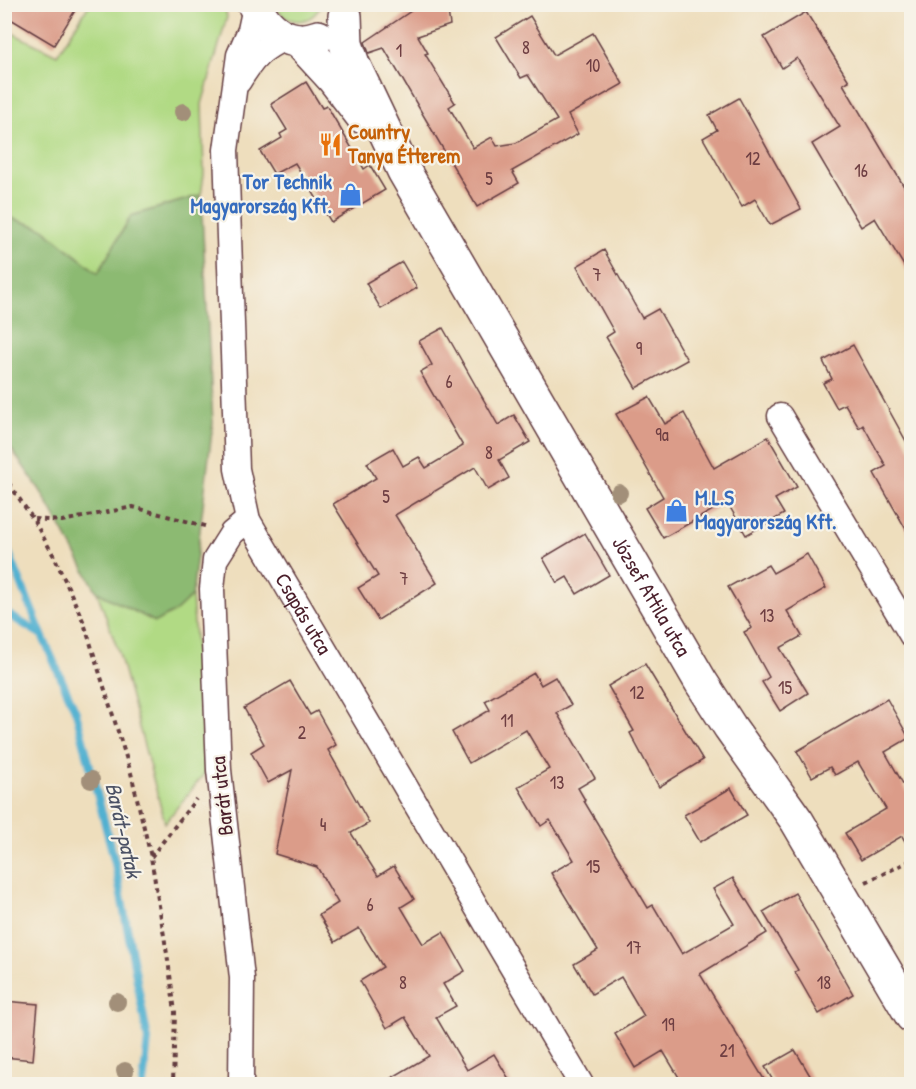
<svg xmlns="http://www.w3.org/2000/svg" width="916" height="1089" viewBox="0 0 916 1089" font-family="'Patrick Hand',sans-serif">
<style>
.green{fill:#b1da84;stroke:#7e7c58;stroke-width:1.5}
.forest{fill:#8cba72;stroke:#6b6c4e;stroke-width:1.5}
.lines{fill:none;stroke-linecap:round;stroke-linejoin:round}
.stream{stroke:#51b0d0;stroke-width:8}
.building{fill:#db9c89}
.minor-casing{stroke:#633c41;stroke-width:27}
.secondary-casing{stroke:#633c41;stroke-width:36}
.path{stroke:#633c41;stroke-width:4;stroke-dasharray:4.5 4.5;stroke-linecap:butt}
.minor{stroke:#fff;stroke-width:24}
.secondary{stroke:#fff;stroke-width:33}
.tree{fill:#a28f79}
.labels{text-anchor:middle;stroke-width:4.5;stroke-linejoin:round;paint-order:stroke}
.number-label{font-size:18px;fill:#6e3e42}
.food-label{font-size:21px;font-weight:bold;fill:#c56008;stroke:#f7f3e8;text-anchor:start}
.shop-label{font-size:21px;font-weight:bold;fill:#366cbe;stroke:#f7f3e8;text-anchor:end}
.street-label{font-size:21px;fill:#4a1f2b;stroke:#f7f3e8}
.water-label{font-size:22px;font-style:italic;fill:#4c5265;stroke:#f7f3e8}
</style>
<rect width="100%" height="100%" fill="#f7f3e8"/>
<filter id="ink" filterUnits="userSpaceOnUse"><feTurbulence type="fractalNoise" baseFrequency=".0167" numOctaves="2"/><feDisplacementMap in="SourceGraphic" scale="12" xChannelSelector="R" yChannelSelector="G"/><feConvolveMatrix kernelMatrix="1 2 1 2 8 2 1 2 1" color-interpolation-filters="sRGB"/></filter>
<filter id="wash" filterUnits="userSpaceOnUse"><feTurbulence type="fractalNoise" baseFrequency=".008" numOctaves="4" result="noise"/><feDisplacementMap in="SourceGraphic" scale="24" xChannelSelector="R" yChannelSelector="G"/><feGaussianBlur stdDeviation="1.35" result="paint"/><feColorMatrix in="noise" values="0 0 0 0 0 0 0 0 0 0 0 0 0 0 0 0 0 1.4 0 .05"/><feComposite in="paint" operator="in"/></filter>
<g filter="url(#wash)">
<rect width="100%" height="100%" fill="#eedebd"/>
<g class="green">
<polygon points="89,5 224,5 227,17 202,104 204,174 201,195 131,216 98,274 42,228 5,216 4,29 57,55"/>
<path d="M275 5H321C312 26 284 26 275 5Z"/>
<polygon points="97,592 155,622 176,611 192,596 205,773 165,823 119,653"/>
</g>
<polygon class="forest" points="201,195 213,423 192,596 176,611 155,622 97,592 40,490 5,440 5,216 42,228 98,273 131,216"/>
<g class="lines">
<g class="stream">
<polyline points="4,541 42,635"/>
<polyline points="4,612 42,635 76,712 115,863 148,1040 143,1084"/>
</g>
</g>
<g id="blocks">
<g class="building">
<polygon points="4,4 79,4 54,45 4,15"/>
<polygon points="447,4 450,25 418,36 428,53 425,54 455,103 449,107 473,148 492,137 497,146 516,143 557,120 528,75 521,78 496,37 530,16 554,55 593,33 623,84 568,115 578,134 512,171 519,183 477,207 384,48 369,53 365,42 417,7"/>
<polygon points="806,12 849,81 843,84 912,200 912,279 875,218 861,227 812,144 840,127 797,58 782,68 764,37"/>
<polygon points="306,82 322,108 327,106 364,169 370,165 385,190 331,222 295,163 274,174 260,151 282,138 280,134 287,130 271,104"/>
<polygon points="739,98 801,209 770,225 755,199 742,207 703,138 717,130 709,115"/>
<polygon points="604,250 642,318 658,309 687,360 636,388 606,337 614,332 577,266"/>
<polygon points="402,262 417,288 381,309 366,283"/>
<polygon points="443,328 498,425 514,415 530,442 499,460 509,478 488,490 475,467 395,515 437,583 378,620 358,588 378,576 333,504 376,478 367,463 393,448 403,466 419,457 426,468 463,446 420,372 432,365 419,341"/>
<polygon points="853,345 912,452 912,540 874,473 886,466 863,425 859,428 845,404 837,408 823,383 832,379 823,361"/>
<polygon points="649,397 665,424 684,413 714,468 768,437 797,487 775,499 784,514 746,535 727,502 663,538 645,508 663,497 616,414"/>
<polygon points="585,533 609,575 577,594 567,577 557,583 543,558"/>
<polygon points="807,554 826,588 787,611 802,636 780,648 808,693 780,711 762,682 769,677 744,632 752,628 728,587 768,565 773,573"/>
<polygon points="645,664 703,760 659,787 630,733 634,731 608,686"/>
<polygon points="534,673 541,685 555,677 571,705 557,713 595,778 578,788 585,800 584,801 648,908 653,905 682,954 734,924 713,889 733,878 767,933 700,974 767,1084 683,1084 663,1051 635,1068 615,1034 644,1016 621,977 592,994 574,964 598,950 551,873 574,860 550,820 541,826 518,787 549,769 526,730 469,763 452,732 490,710 485,701"/>
<polygon points="290,681 310,715 317,711 336,745 328,750 369,823 351,833 378,876 394,866 414,899 401,907 423,944 443,932 465,971 443,984 456,1006 436,1017 467,1070 494,1054 512,1084 381,1084 429,1056 405,1017 387,1028 360,981 383,967 359,928 335,942 319,915 338,903 317,867 275,854 292,770 268,783 251,752 264,744 244,708"/>
<polygon points="887,699 909,738 885,752 910,796 912,795 912,853 902,836 861,860 845,833 886,809 858,762 835,775 830,767 812,777 797,751"/>
<polygon points="731,788 747,815 700,842 684,815"/>
<polygon points="795,893 853,994 819,1014 795,972 798,970 763,912"/>
<polygon points="4,1001 38,1004 33,1060 4,1057"/>
<polygon points="795,1050 815,1084 775,1084 765,1067"/>
</g>
</g>
</g>
<g filter="url(#ink)">
<use href="#blocks" fill-opacity="0" stroke="#633c41" stroke-width="1.5"/>
<g class="lines">
<defs>
<g id="minor">
<path id="s1" d="M255 7 250 30 239 55 226 150 237 469 248 520 581 1084"/>
<path d="M239 81C253 58 261 49 285 38"/>
<polyline points="780,416 912,636"/>
<polyline points="241,1084 242,978 219,770 212,589 215,560 232,533 248,520"/>
</g>
<g id="secondary">
<path d="M254 4C266 29 289 48 318 37"/>
<path id="s2" d="M345 16 346 44 353 64 404 171 701 682 730 727 797 821 912 1016"/>
<polyline points="298,40 333,78 363,117"/>
</g>
</defs>
<use href="#minor" class="minor-casing"/>
<use href="#secondary" class="secondary-casing"/>
<g class="path">
<polyline points="4,476 33,519 55,558 84,623 131,773 151,857 168,960 175,1012 173,1084"/>
<polyline points="34,519 62,521 133,507 205,526"/>
<polyline points="151,857 196,799"/>
<polyline points="866,882 912,860"/>
</g>
<use href="#minor" class="minor"/>
<use href="#secondary" class="secondary"/>
</g>
<g class="tree">
<circle cx="183" cy="112" r="9"/>
<circle cx="619" cy="493" r="9"/>
<circle cx="91" cy="780" r="9"/>
<circle cx="117" cy="1002" r="9"/>
<circle cx="125" cy="1071" r="9"/>
</g>
</g>
<defs>
<symbol id="restaurant-bare" viewBox="-9 -9 18 18"><path d="M-5-6h1v4h1v-4h1v4h1v-4h1v5L-1.5 .5V6h-2V.5L-5-1ZM5-6V6H3V1.5H1.5Q1.5-4 5-6Z" fill="#e8710a" stroke="#f7f3e8" stroke-width="2.5" paint-order="stroke"/></symbol>
<symbol id="shop-bare" viewBox="-9 -9 18 18"><path d="M-5-2.5h2.3a2.7 3.5 0 0 1 5.4 0H5L5.5 6h-11ZM-1.5-2.5h3a1.5 2.3 0 0 0-3 0Z" fill="#3f7fe0" stroke="#f7f3e8" stroke-width="2.5" paint-order="stroke"/></symbol>
</defs>
<g fill-rule="evenodd">
<use href="#restaurant-bare" x="314" y="128" width="33" height="33"/>
<use href="#shop-bare" x="334" y="178" width="33" height="33"/>
<use href="#shop-bare" x="660" y="494" width="33" height="33"/>
</g>
<g class="labels">
<g class="number-label">
<text x="526" y="54">8</text>
<text x="399" y="57">1</text>
<text x="593" y="72">10</text>
<text x="753" y="165">12</text>
<text x="861" y="177">16</text>
<text x="489" y="185">5</text>
<text x="597" y="281">7</text>
<text x="639" y="355">9</text>
<text x="449" y="388">6</text>
<text x="662" y="441">9a</text>
<text x="489" y="459">8</text>
<text x="386" y="503">5</text>
<text x="404" y="585">7</text>
<text x="767" y="622">13</text>
<text x="785" y="694">15</text>
<text x="637" y="699">12</text>
<text x="507" y="727">11</text>
<text x="302" y="739">2</text>
<text x="557" y="789">13</text>
<text x="323" y="831">4</text>
<text x="593" y="873">15</text>
<text x="370" y="911">6</text>
<text x="634" y="954">17</text>
<text x="403" y="989">8</text>
<text x="824" y="989">18</text>
<text x="668" y="1031">19</text>
<text x="727" y="1057">21</text>
</g>
<g class="food-label">
<text x="348" y="139">Country<tspan x="348" dy="24">Tanya Étterem</tspan></text>
</g>
<g class="shop-label">
<text x="332" y="189">Tor Technik<tspan x="332" dy="24">Magyarország Kft.</tspan></text>
<text x="695" y="505" text-anchor="start">M.L.S<tspan x="695" dy="24">Magyarország Kft.</tspan></text>
</g>
<g class="street-label">
<text dy="7" stroke="none"><textPath href="#s2" startOffset="660">József Attila utca</textPath></text>
<text dy="7" stroke="none"><textPath href="#s1" startOffset="627">Csapás utca</textPath></text>
<text transform="translate(222 796) rotate(-96)" y="7">Barát utca</text>
</g>
<g class="water-label">
<text transform="translate(124 830) rotate(77)" y="8">Barát-patak</text>
</g>
</g>
<rect width="916" height="1089" fill="none" stroke="#f7f3e8" stroke-width="24"/>
</svg>
